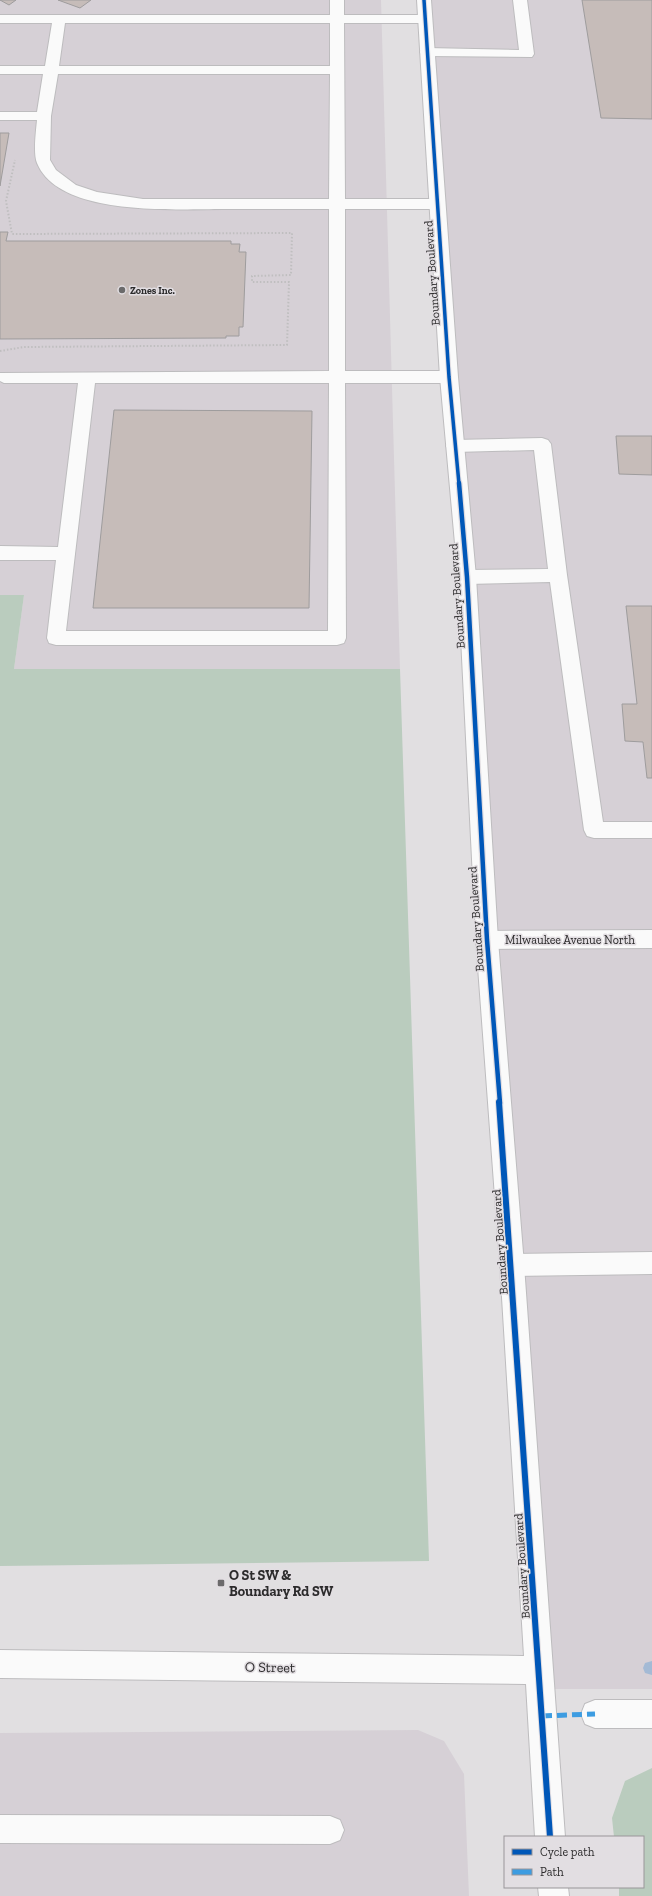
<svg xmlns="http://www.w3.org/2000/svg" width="652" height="1896" viewBox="0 0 652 1896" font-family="'Zilla Slab',serif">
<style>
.built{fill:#d6d0d6}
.green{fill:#baccbe}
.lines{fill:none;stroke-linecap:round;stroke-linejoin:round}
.stream{fill:#a4bad5;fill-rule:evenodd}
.building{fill:#c6bcb9;stroke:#9e9c9d}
.service-casing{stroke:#bdbcbe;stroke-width:2}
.minor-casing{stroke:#bdbcbe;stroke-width:2}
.tertiary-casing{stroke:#bdbcbe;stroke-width:2}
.path{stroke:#bfbebf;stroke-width:2;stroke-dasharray:1.5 2;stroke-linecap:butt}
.service{fill:#fafafa;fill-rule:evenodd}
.minor{fill:#fafafa;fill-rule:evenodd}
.tertiary{fill:#fafafa;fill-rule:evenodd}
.quiet{stroke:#3d9ce1;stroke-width:5;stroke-dasharray:10 5;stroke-linecap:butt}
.cycleway-far2-casing{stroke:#e2dee2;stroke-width:5.5}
.cycleway-far1-casing{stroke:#e2dee2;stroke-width:7}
.cycleway-casing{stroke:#e2dee2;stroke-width:8}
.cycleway-far2{stroke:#0057b8;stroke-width:3.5}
.cycleway-far1{stroke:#0057b8;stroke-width:4.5}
.cycleway{stroke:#0057b8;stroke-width:6}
.poi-dot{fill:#6b6a6b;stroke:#e2dee2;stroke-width:1.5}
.labels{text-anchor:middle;stroke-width:3;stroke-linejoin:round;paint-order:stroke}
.far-poi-label{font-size:10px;font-weight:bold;fill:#2c2b2c;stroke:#e2dee2;text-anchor:start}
.street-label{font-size:12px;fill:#2c2b2c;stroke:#e2dee2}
.near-poi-label{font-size:14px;font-weight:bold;fill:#2c2b2c;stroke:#e2dee2;text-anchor:start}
.near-street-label{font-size:14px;fill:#2c2b2c;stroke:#e2dee2}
</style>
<rect width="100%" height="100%" fill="#e1dfe1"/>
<g class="built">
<polygon points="0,0 381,0 400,669 14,669 24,595 0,595"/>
<polygon points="429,0 652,0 652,1689 540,1689"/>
<polygon points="418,1730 444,1741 464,1774 469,1896 0,1896 0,1733"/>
</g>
<g class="green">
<polygon points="0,595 24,595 14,669 400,669 429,1561 0,1566"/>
<polygon points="652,1768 652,1896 619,1896 619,1887 643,1887 643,1837 614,1837 612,1818 625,1781"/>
</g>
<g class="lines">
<polygon class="stream" points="652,1661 652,1675 645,1673 643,1668 645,1663"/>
</g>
<g class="building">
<polygon points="0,0 16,0 9,5"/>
<polygon points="58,0 91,0 80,8"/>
<polygon points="582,0 652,0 652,119 601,118"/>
<polygon points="0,133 9,133 0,186"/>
<polygon points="0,232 8,232 6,241 231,241 231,244 240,244 239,252 246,252 243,327 239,327 239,336 226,336 226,338 0,339"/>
<polygon points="114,410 312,411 309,608 93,608"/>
<polygon points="616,436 652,436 652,475 619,474"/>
<polygon points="626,606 652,606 652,778 647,778 643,742 625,741 622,704 637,704"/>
</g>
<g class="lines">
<defs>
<g id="service">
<path d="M330 0H344V15H425L430 16 432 19 430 22 425 23H344L345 199H437L442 201 445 204 442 207 437 209H345V371H449L455 373 457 377 455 381 449 383H345L346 638 344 643 337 645H56L49 643 47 638 56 560H0V546L58 547 78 383H4L0 381V373L329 371V209C294 209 258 209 223 209 175 209 59 217 37 163 33 154 36 131 37 120H0V112H37L43 74H0V66H45L52 23H0V15H330ZM65 23H330V66H59ZM58 74H330L329 199H143L97 192 76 185 56 170 50 160 51 116ZM95 383H329L328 631H66Z"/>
<polygon points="513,0 527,0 534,54 532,57 427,56 422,55 420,52 422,49 427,48 519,50"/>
<polygon points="542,438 548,440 551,444 567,575 603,822 652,822 652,838 594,838 587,836 584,830 550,582 467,584 461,582 458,577 461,572 467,570 548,569 534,450 455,452 449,450 446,446 449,442 455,440"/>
<polygon points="652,1252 652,1274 512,1276 504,1273 500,1265 504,1257 512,1254"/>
<polygon points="0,1815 330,1816 340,1820 344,1830 340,1840 330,1844 0,1843"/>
</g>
<g id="minor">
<polygon points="652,930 652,948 487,949 479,947 476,940 479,933 487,931"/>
<polygon points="595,1700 652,1700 652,1728 595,1728 585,1724 581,1714 585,1704"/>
</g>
<g id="tertiary">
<polygon points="417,0 431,0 458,377 476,577 498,940 524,1265 565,1837 535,1837 526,1684 0,1678 0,1650 524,1656 500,1265 476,940 458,577 440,377"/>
<polygon points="538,1887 568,1887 569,1896 539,1896"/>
</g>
</defs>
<use href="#service" class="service-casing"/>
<use href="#minor" class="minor-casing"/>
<use href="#tertiary" class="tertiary-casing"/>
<polyline class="path" points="0,351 24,347 287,345 289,282 252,282 252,276 291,275 292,233 12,234 6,201 15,160"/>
<use href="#service" class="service"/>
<use href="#minor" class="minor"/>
<use href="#tertiary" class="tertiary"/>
<polyline class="quiet" points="542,1716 595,1714"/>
<defs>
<polyline id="cycleway-far2" points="424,0 449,377 459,484"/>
<polyline id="cycleway-far1" points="459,483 467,577 487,940 500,1103"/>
<polyline id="cycleway" points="499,1102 550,1837"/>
</defs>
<use href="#cycleway-far2" class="cycleway-far2-casing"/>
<use href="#cycleway-far1" class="cycleway-far1-casing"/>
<use href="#cycleway" class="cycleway-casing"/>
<use href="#cycleway-far2" class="cycleway-far2"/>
<use href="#cycleway-far1" class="cycleway-far1"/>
<use href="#cycleway" class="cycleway"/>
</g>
<g class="poi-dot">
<circle cx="122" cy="290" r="4"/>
<rect x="217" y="1579" width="8" height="8" rx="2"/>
</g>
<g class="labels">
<g class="far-poi-label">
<text x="130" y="294">Zones Inc.</text>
</g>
<g class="street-label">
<text transform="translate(432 273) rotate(-94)" y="4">Boundary Boulevard</text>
<text transform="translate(457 596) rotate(-94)" y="4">Boundary Boulevard</text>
<text transform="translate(476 919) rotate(-94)" y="4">Boundary Boulevard</text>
<text x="570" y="944">Milwaukee Avenue North</text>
<text transform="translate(500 1242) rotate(-94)" y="4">Boundary Boulevard</text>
<text transform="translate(522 1566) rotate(-94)" y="4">Boundary Boulevard</text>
</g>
<g class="near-poi-label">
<text x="229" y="1580">O St SW &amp;<tspan x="229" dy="16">Boundary Rd SW</tspan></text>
</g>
<g class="near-street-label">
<text transform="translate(270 1667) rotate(1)" y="5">O Street</text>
</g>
</g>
<rect x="504" y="1836" width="140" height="52" fill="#e2dee2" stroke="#999699"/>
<rect x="512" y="1849" width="20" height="6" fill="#0057b8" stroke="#999699"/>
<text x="540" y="1856" font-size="12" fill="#2c2b2c">Cycle path</text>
<rect x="512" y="1869" width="20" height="6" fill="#3d9ce1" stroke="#999699"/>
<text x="540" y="1876" font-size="12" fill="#2c2b2c">Path</text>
</svg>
